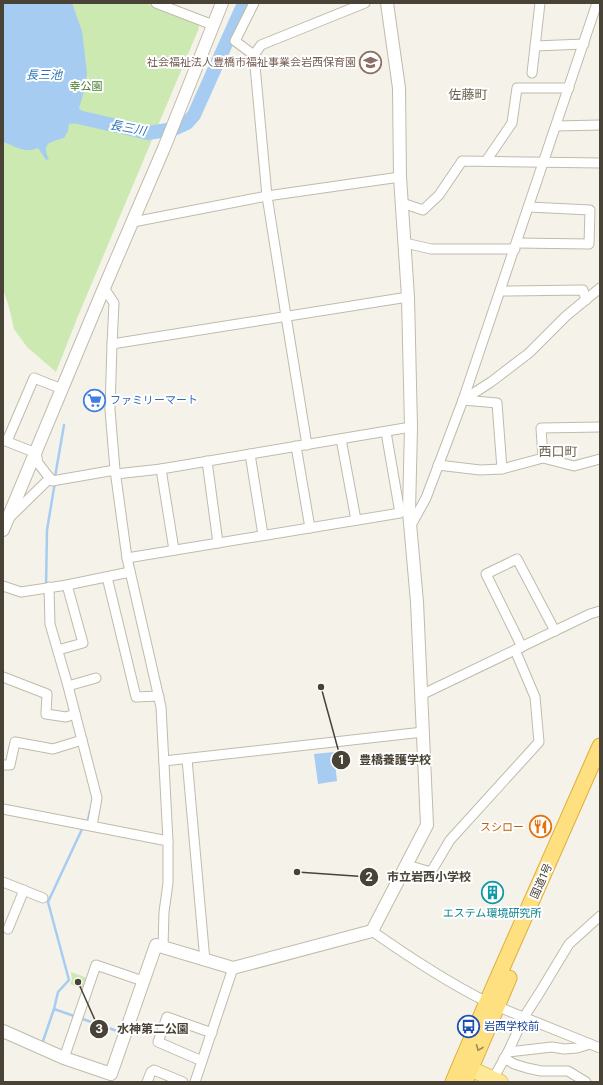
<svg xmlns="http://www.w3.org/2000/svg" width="603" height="1085" viewBox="0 0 603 1085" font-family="Inter,'Noto Sans JP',sans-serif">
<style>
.green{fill:#cce9b2}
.water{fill:#a6cdf1}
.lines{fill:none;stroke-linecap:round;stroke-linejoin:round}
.stream{stroke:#a6cdf1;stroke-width:2.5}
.river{stroke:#a6cdf1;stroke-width:14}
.minor-casing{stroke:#c0bbab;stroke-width:11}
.tertiary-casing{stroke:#c0bbab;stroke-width:14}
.primary-casing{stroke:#e5c867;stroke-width:17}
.trunk-casing{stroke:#dfad39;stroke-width:17}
.minor{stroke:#fff;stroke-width:9}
.tertiary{stroke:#fff;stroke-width:12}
.primary{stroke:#ffe998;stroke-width:15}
.trunk{stroke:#ffe081;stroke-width:15}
.oneway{stroke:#9b8a58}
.labels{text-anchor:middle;stroke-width:4;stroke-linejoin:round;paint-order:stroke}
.education-label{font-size:11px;fill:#785e54;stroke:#fff;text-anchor:end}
.park-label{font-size:11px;fill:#437c29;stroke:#fff}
.shop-label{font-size:11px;fill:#366cbe;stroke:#fff;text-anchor:start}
.food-label{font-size:11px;fill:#c56008;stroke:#fff;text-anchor:end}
.street-label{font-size:11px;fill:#494337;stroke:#fff}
.culture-label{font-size:11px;fill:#0d838f;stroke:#fff}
.transit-label{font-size:11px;fill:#164399;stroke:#fff;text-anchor:start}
.water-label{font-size:12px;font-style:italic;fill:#2e74b7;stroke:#fff}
.quarter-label{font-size:13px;fill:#6c624e;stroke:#fff}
.leader{fill:none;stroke:#494337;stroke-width:1.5}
.callout-dot{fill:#494337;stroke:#fff;stroke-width:1.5}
.mark-label{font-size:12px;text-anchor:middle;font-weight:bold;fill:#fff}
.callout-label{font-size:12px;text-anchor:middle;font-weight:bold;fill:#494337;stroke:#fff;stroke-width:4;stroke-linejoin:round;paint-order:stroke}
</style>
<rect width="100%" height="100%" fill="#f5f2e9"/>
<g class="green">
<polygon points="3,3 146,3 198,24 199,28 78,316 56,372 27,347 14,329 9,307 3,289"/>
<polygon points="71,972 87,978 83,989 70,984 72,980"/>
</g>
<g class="water">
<path d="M3 3H72L82 31 87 73 85 88 79 108 83 112 79 123 69 124 68 131 64 138C50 142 41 143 49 159L46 160 38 148C23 154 16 146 3 142Z"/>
<polygon points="334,752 337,781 318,784 314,754"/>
</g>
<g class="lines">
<g class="stream">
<polyline points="55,477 64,425"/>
<polyline points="46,587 47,530 55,482"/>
<polyline points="86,823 88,820 90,811"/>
<polyline points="83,827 48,902 69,980 58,992 54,1009 120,1032"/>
<polyline points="42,1044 54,1009"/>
</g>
<polyline class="river" points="78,117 148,133 174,129 187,123 194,115 241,10 245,3"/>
<defs>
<g id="minor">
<polyline points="156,3 213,25"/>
<polyline points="535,46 584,44"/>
<polyline points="254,55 235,41 254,3"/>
<polyline points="532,73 540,3"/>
<polyline points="556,126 600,125"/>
<polyline points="486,161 512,123 517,88 569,88"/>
<polyline points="402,203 423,210 439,195 462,161 600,163"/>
<polyline points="133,222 267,196 400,177"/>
<polyline points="405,243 431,249 515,249"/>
<polyline points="517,243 589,244 590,210 529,207"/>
<polyline points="104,288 114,303 112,344"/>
<polyline points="501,291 583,290 586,300"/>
<polyline points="463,400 491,382 529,353 566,316 600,288"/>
<polyline points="463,400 497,403 502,469"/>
<polyline points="341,439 356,520"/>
<polyline points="3,440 36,453 38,463 52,481 115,470"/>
<polyline points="7,441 34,378 62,389"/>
<polyline points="307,445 286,316 267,196 254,55 261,45 365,3"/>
<polyline points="296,446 310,528"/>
<polyline points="250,454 263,535"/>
<polyline points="543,458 541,428 600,427"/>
<polyline points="207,461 218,543"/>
<polyline points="438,465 480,470 502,469 543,458 574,466 600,459"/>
<polyline points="161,469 174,550"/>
<polyline points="116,474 161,469 411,427"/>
<polyline points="8,519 50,478"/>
<polyline points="410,527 426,498 463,400 597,3"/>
<polyline points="127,558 400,513 386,432"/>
<polyline points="107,577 136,697 159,696"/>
<polyline points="3,586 21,592 67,585 130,572"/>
<polyline points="49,587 50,624 68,686 97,798 92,826"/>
<polyline points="522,647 486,574 517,559 555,631"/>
<polyline points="58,650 83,643 67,585"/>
<polyline points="3,677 47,694 46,714 66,717 75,714"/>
<polyline points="68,686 96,678"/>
<polyline points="421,695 590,614 600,611"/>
<polyline points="187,759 205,961"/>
<polyline points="164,761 423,732"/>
<polyline points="3,765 10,765 15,742 53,749 82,740"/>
<polyline points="3,809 168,841"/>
<polyline points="407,865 431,872 450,840 539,742 535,697 515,650"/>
<polyline points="3,882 43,898"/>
<polyline points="8,929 24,890"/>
<path d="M372 931C409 957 447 982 487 1002"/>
<polyline points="163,947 164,912 168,883 168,841 161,707 127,558 115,470 110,410 112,344 408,297"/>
<polyline points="496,1006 600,1048"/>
<polyline points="508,1052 552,1047 564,1049 577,1048 590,1044"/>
<polyline points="64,1058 96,965 143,981"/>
<polyline points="504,1058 514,1064 527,1068 541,1071 568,1071 586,1082"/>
<polyline points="202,1061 158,1042 167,1017 212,1033"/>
<polyline points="493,1079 508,1052 524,1017 540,992 569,944 600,916"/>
<polyline points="147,1082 151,1072 154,1070 183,1082"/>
<polyline points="195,1082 233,968"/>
</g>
<g id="tertiary">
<polyline points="3,530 104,288 164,148 222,3"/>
<polyline points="3,1031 64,1058 111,1074 156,945 233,968 372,931 427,825 417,602 409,512 411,427 408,297 400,177 399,88 387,3"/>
</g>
<polyline id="primary" points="459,1070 471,1069 500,1082"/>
<g id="trunk">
<polyline points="453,1082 487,1002 600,746"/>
<polyline points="465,1082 509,978"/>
</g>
</defs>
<use href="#minor" class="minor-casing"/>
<use href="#tertiary" class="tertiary-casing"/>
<use href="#primary" class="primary-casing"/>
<use href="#trunk" class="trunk-casing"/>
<use href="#minor" class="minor"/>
<use href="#tertiary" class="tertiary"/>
<use href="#primary" class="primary"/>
<use href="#trunk" class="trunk"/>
</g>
<defs><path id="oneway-chevron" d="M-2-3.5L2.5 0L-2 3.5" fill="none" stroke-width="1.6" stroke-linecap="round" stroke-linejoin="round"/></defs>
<use class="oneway" href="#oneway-chevron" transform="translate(479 1048) rotate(112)"/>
<defs>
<symbol id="school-ring" viewBox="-11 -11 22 22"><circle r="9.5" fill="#fff" stroke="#8d6e63" stroke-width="1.5"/><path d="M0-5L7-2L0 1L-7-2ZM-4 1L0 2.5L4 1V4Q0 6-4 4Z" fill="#8d6e63"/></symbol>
<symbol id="supermarket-ring" viewBox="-11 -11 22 22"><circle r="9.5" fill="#fff" stroke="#3f7fe0" stroke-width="1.5"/><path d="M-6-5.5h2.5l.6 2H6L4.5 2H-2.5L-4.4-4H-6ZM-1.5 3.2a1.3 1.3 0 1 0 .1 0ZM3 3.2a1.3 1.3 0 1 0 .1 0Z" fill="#3f7fe0"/></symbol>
<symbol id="restaurant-ring" viewBox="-11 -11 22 22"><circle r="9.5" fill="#fff" stroke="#e8710a" stroke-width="1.5"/><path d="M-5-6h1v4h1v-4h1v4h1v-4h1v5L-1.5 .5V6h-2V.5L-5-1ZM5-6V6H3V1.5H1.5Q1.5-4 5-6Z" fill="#e8710a"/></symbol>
<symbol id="building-ring" viewBox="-11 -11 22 22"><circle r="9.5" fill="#fff" stroke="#0f9aa8" stroke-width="1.5"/><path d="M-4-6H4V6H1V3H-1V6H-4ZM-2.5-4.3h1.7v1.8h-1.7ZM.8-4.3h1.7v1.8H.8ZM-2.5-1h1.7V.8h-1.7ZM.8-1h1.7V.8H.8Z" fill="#0f9aa8"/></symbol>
<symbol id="bus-ring" viewBox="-11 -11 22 22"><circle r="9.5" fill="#fff" stroke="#1a4fb4" stroke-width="1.5"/><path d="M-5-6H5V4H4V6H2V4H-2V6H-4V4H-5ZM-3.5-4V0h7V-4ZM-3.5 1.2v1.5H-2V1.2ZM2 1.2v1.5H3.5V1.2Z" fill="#1a4fb4"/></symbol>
</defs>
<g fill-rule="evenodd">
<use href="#school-ring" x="358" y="50" width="25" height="25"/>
<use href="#supermarket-ring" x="82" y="388" width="25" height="25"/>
<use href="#restaurant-ring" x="528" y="814" width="25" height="25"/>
<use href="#building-ring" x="480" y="880" width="25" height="25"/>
<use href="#bus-ring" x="456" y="1014" width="25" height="25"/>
</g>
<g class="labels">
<g class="education-label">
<text x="356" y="66">社会福祉法人豊橋市福祉事業会岩西保育園</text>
</g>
<g class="park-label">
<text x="86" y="90">幸公園</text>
</g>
<g class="shop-label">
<text x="110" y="404">ファミリーマート</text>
</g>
<g class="food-label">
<text x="524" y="831">スシロー</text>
</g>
<g class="street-label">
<text transform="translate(541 881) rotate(-66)" y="4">国道1号</text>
</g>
<g class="culture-label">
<text x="492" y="917">エステム環境研究所</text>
</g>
<g class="transit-label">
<text x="484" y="1030">岩西学校前</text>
</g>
<g class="water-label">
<text x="44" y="79">長三池</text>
<text transform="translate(128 128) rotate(11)" y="4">長三川</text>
</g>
<g class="quarter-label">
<text x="468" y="99">佐藤町</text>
<text x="558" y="456">西口町</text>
</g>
</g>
<path class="leader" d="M321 687L341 760M297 872L369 877M78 982L99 1029"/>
<g class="callout-dot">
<circle cx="321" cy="687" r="4"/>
<circle cx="297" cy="872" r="4"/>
<circle cx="78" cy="982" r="4"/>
<circle cx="341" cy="760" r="10"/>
<circle cx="369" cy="877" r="10"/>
<circle cx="99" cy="1029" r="10"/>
</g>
<g class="mark-label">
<text x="341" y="764">1</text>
<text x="369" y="881">2</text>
<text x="99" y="1033">3</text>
</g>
<g class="callout-label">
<text x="395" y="764">豊橋養護学校</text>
<text x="429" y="881">市立岩西小学校</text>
<text x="153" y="1033">水神第二公園</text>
</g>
<rect width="603" height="1085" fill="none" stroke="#494337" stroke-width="8"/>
</svg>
